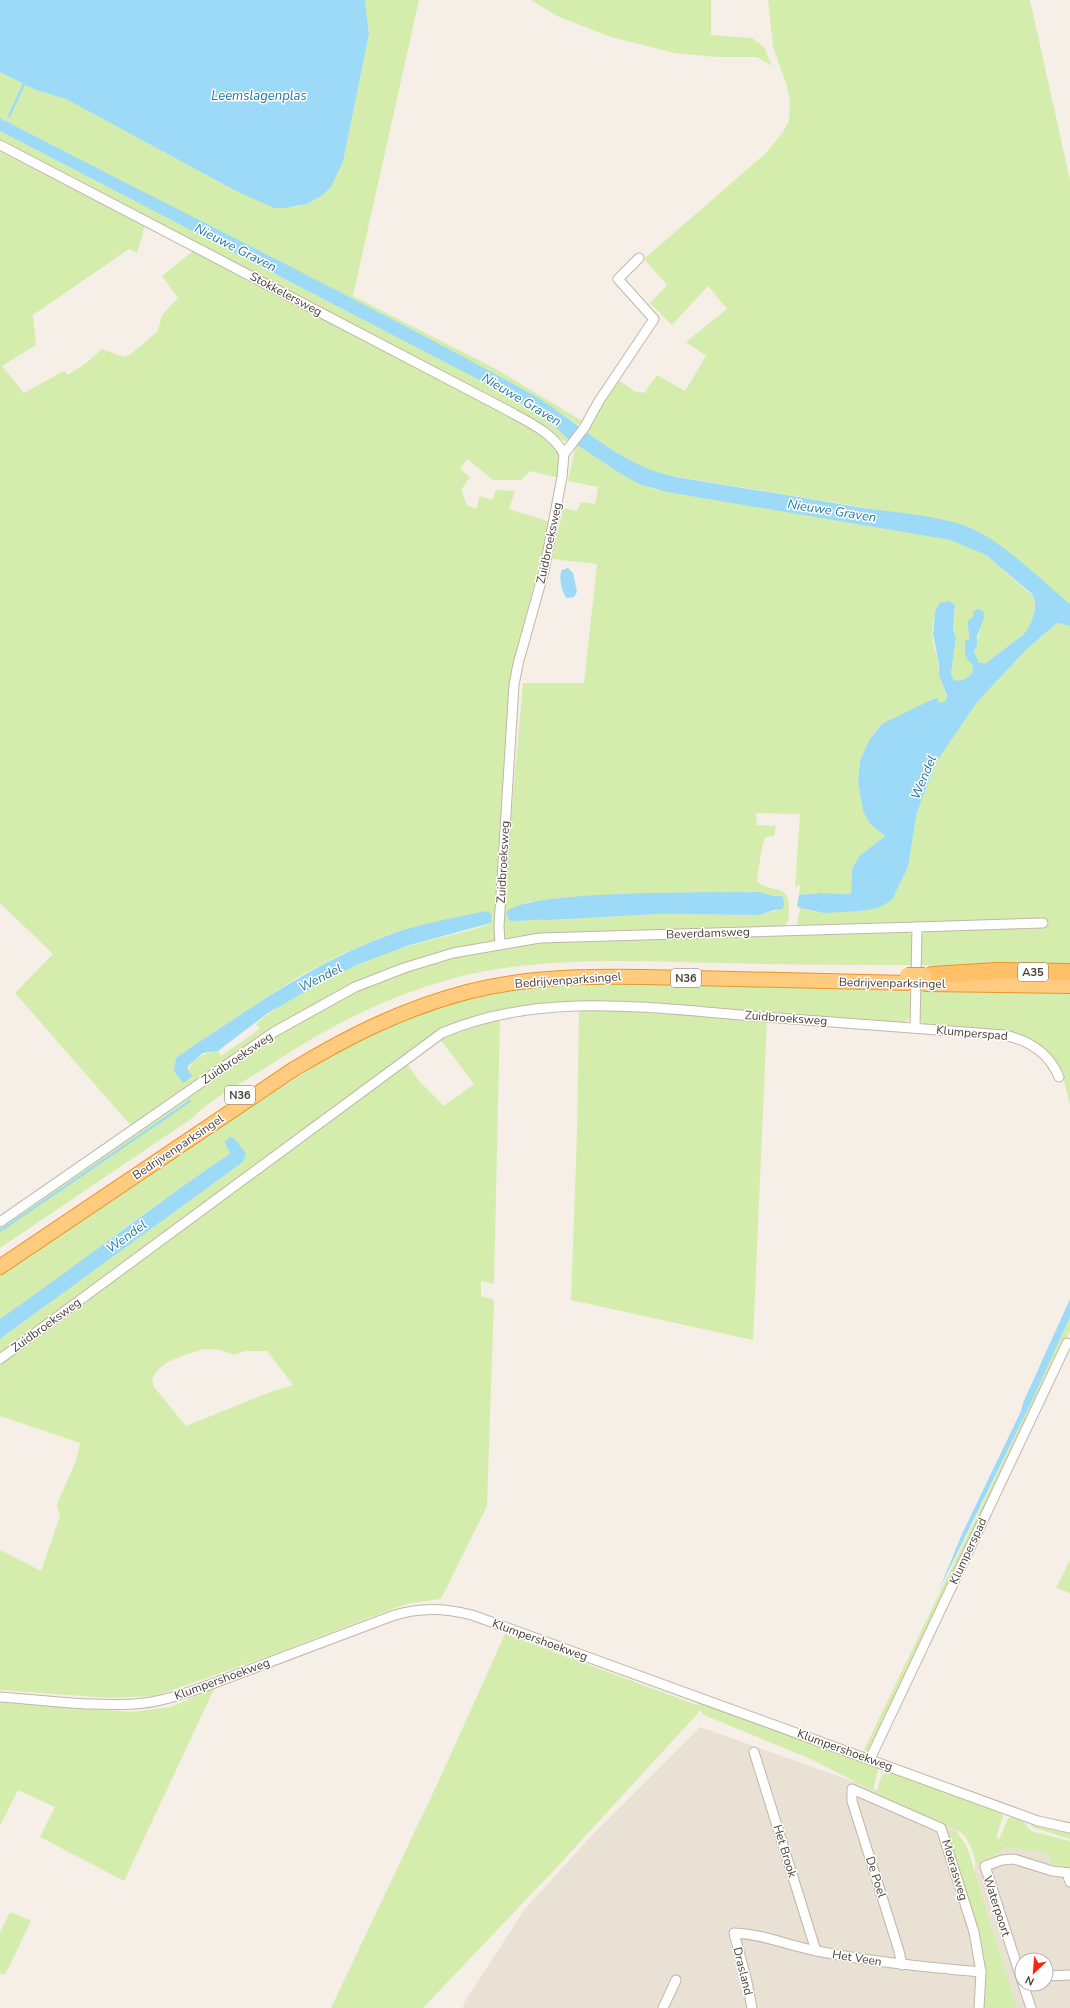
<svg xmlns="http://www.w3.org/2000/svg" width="1070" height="2008" viewBox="0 0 1070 2008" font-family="'Nunito Sans',sans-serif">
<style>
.residential{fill:#e9e1d4;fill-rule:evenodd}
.green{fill:#d5edac;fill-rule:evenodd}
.water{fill:#9ddaf7}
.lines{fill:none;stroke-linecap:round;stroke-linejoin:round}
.stream{stroke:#9ddaf7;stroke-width:2.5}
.minor-casing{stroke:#c1b6a8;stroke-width:11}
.trunk-casing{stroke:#ec9429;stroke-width:16}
.motorway-casing{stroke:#ec9429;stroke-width:18}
.minor{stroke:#fff;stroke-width:9}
.trunk{stroke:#ffcc7f;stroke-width:14}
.motorway{stroke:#ffc068;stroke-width:16}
.trunk-bridge-casing{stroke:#ec9429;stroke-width:16;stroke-linecap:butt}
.trunk-bridge{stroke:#ffcc7f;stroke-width:14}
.labels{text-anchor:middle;stroke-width:3;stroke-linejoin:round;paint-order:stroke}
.shield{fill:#fff;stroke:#807972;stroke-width:1}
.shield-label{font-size:11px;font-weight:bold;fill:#493f35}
.street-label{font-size:12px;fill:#493f35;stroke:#fff}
.water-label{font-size:13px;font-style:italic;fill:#2079a5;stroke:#fff}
</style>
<rect width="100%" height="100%" fill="#f5efe7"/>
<g class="residential">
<polygon points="700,1727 954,1817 992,1968 986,2008 463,2008 464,2003 524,1910 597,1830"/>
<path d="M1008 1847 1040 1852 1050 1855 1049 1864 1070 1868V2008H1017L975 1872V1860L979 1865 989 1860 995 1855 1001 1852 1003 1848ZM1022 1960H1046V1984H1022Z"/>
</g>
<g class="green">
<polygon points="365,0 419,0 353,296 496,369 582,421 578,425 523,389 0,118 0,72 36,90 66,99 236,191 295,207 307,204 323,195 331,187 343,162 369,34"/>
<polygon points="531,0 711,0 711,35 752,38 764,47 772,66 757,57 715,57 675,53 611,37 557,16"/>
<polygon points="768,0 1030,0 1070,180 1070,604 997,544 969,528 850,505 660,474 624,458 585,431 619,380 634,391 644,393 657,375 685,391 706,356 686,342 727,309 708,286 672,325 650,303 667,285 644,259 765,154 783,132 789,121 790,101 787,86 773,47"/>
<polygon points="0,131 508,395 550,422 568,439 566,442 493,397 0,140"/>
<path d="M0 152 145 226 137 253 129 249 33 315 36 345 2 366 24 393 64 371 68 375 85 364 102 349 123 357 131 354 158 331 162 315 178 298 162 276 193 251 465 391 536 430 556 446 560 454 559 478 530 471 521 480H493L467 459 460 469 470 477 461 490 467 505 476 509 480 496 492 500 496 490 515 491 509 509 550 522 518 647 509 696 496 885 498 941 356 985 132 1127 15 993 53 954 0 903ZM491 923C465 934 436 937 409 946 359 962 297 989 256 1024L260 1029 221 1056 218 1051C194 1055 192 1062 182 1082L193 1046 298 977 340 955 387 935 419 926Z"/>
<path d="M576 444 618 472 653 489 950 540 986 555 1034 597C1037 610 1032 624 1024 634L986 663H979L974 651C979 640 978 629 984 618L973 617 967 626 970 633 965 656C968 659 972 664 973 667 975 678 961 682 953 680L951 674 956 637 953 630 955 610 939 603C932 616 931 632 934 647 936 654 940 661 938 669L947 699 944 703H940L937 698 933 699 893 720 882 724 869 740 860 761 858 781 870 824 885 836 859 856 852 869 851 894 819 893 799 895 800 884 795 888 800 814 756 813 757 825 776 826 774 836 765 837 761 852 757 881C771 895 789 881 789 909 789 916 789 922 784 927L575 932 512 939 504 937 502 931 504 896 523 683H584L597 564 552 559 563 508 577 511 581 502 595 504 598 487 568 481ZM760 892 773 896H782L784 899V906L778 910 760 915 660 914 548 920 532 919 516 921 519 906 527 902Z"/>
<polygon points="1058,623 1070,626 1070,969 918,965 920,936 927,929 803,927 797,924 800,908 816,912 892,900 908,867 917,812 937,761 978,701 1028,648"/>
<path d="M908 931 913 937 914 965C849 965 784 965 719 963 641 961 563 957 486 971 409 985 337 1021 273 1063 245 1082 214 1096 191 1119L0 1248V1224L275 1034 379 979 431 962 548 939Z"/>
<polygon points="581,983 821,987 822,989 912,992 911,1017 904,1023 603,1003 462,1022 0,1356 0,1339 243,1162 228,1150 230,1154 213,1165 131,1223 55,1281 0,1319 0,1274 262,1097 285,1086 309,1070 321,1059 356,1039 443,1005 511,989"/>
<path d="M958 990 1070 993V1105L1062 1073 1034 1042 1025 1037 1015 1034 925 1025C915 1018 917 1004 917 992H958Z"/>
<polygon points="579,1009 767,1019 753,1340 571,1300 577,1132"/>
<path d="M500 1018 494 1284 481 1281V1296L494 1300 487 1506 441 1599 410 1603 384 1612 270 1656 155 1696 109 1698 0 1690V1550L41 1571 60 1516 57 1504 76 1461 80 1443 0 1416V1365L407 1064 419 1081 444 1106 474 1084 440 1039ZM204 1349 220 1350 234 1355 246 1351H267L293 1385 273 1391 186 1426 154 1387 152 1380C159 1360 186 1355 204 1349Z"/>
<polygon points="1070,1317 1070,1331 871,1749 868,1751 864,1750 1031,1403"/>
<polygon points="1070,1560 1070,1593 1056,1588"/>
<polygon points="505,1634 697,1705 699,1700 878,1766 878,1769 873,1791 813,1760 704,1715 699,1708 700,1711 556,1868 423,2008 331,2008 441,1776"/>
<polygon points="214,1689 124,1881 40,1837 55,1807 18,1790 0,1826 0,1702 131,1712 170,1707"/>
<path d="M890 1770 1001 1811 1003 1817 996 1837 999 1839 1008 1819 1012 1816 1023 1821 1031 1831 1070 1841V1868L1049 1864 1050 1855 1040 1852 1008 1847 1003 1848 1001 1852C992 1856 987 1862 978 1864 974 1860 974 1855 972 1850 967 1835 958 1827 943 1825L876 1796C878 1787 880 1772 890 1770Z"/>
<polygon points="1032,1822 1070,1830 1070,1839 1031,1827"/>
<path d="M946 1830C958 1830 964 1841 968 1850L1017 2008H983L986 1985 983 1946Z"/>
<polygon points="10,1912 31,1921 5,1975 0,1973 0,1933"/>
</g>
<g class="water">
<polygon points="0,0 365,0 369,34 343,162 331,187 323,195 307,204 284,208 274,208 236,191 66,99 36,90 0,72"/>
<path d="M0 118C173 208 349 294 521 388 574 416 615 465 676 477 739 487 802 498 864 508 897 513 948 516 977 531 1011 549 1040 579 1070 604V626L1058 623 1055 625 1028 648 978 701 937 761 917 812 908 867 892 900 878 908 860 911 824 913 800 908 797 906 799 895 819 893 851 894 852 869 859 856 885 836 870 824 863 811 858 781 860 761 869 740 882 724 933 699 937 698 940 703 946 701 947 696 939 675V664L933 634 935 612 939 603 949 601 955 605 953 630 956 637 951 674 954 680C961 682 973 678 973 668 973 664 968 661 966 657 964 653 965 646 965 641L969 639C970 632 967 628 968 621L973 617V612L977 609 983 611 984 618 977 636V645L974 651 979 663H986L1024 634C1031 624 1040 606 1032 594L986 555 950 540 667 492 639 484 618 472 568 439 550 422 508 395 0 131Z"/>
<path d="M568 568 573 573 577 592 574 597 567 598C562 594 558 576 562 570Z"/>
<path d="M760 892 773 896H782C785 900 785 905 782 909L774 910 760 915 660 914 548 920C535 919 523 921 510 921L506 913C520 889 724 893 760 892Z"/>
<path d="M486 911 492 914 491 923 410 945 359 964 320 983 268 1013 218 1051 203 1053 188 1066V1070L192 1076 185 1082H182L174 1071 176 1058 193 1046C256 1005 315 962 386 936 418 924 453 918 486 911Z"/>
<path d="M230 1137 234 1138 246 1154 243 1162 0 1339V1319C72 1269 141 1215 213 1165L230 1154 225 1142Z"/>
<polygon points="1070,1299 1070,1317 1031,1403 939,1590 962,1534 1021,1411 1023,1403"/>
</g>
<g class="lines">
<g class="stream">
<polyline points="9,116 24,84"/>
<polyline points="0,1231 190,1101"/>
</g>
<defs>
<g id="minor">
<path d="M0 145 505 409C526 421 553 432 564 454"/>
<polyline points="500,944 499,926 514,685 518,664 544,571 562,477 564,454 584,428 599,401 654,319 618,279 639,258"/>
<polyline points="915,1028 917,927 1043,923"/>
<polyline points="0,1222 274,1032 355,987 404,968 453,953 540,938 917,927"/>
<path d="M0 1359 442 1033C540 991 651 1008 753 1016 837 1022 921 1028 1004 1035 1028 1040 1049 1053 1059 1077"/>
<path d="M0 1697C45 1700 100 1708 144 1703 164 1701 183 1694 201 1688L392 1616C420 1607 444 1608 472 1615L1038 1821 1070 1828"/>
<polyline points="754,1752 816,1951"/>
<polyline points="870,1759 1067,1343"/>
<polyline points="1067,1873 1070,1882"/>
<polyline points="902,1965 899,1951 852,1801 852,1789 941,1828 974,1932 981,1972 979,2008"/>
<polyline points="1046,1976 1070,1975"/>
<polyline points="1022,1981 985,1866 1002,1860 1014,1859 1052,1871 1070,1873"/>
<polyline points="1023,1984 1031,2008"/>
<polyline points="663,2008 676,1980"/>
<path d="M752 2008 747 1982 734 1933C763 1934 789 1946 817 1951 872 1962 926 1967 981 1972"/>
</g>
<g id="trunk">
<polyline points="925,984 1070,986"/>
<path d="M0 1267 294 1069C351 1035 403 1009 467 992 541 973 619 976 694 978 765 980 836 982 907 983"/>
</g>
<polyline id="motorway" points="932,975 997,971 1070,972"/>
</defs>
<use href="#minor" class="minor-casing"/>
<use href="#trunk" class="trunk-casing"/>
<use href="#motorway" class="motorway-casing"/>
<use href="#minor" class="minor"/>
<use href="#trunk" class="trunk"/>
<use href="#motorway" class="motorway"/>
<defs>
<polyline id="trunk-bridge" points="907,975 925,975"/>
</defs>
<use href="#trunk-bridge" class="trunk-bridge-casing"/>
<use href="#trunk-bridge" class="trunk-bridge"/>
</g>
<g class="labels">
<g class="shield">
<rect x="1018" y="963" width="30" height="18" rx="3"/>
<rect x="671" y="969" width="30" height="18" rx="3"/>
<rect x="225" y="1086" width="30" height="18" rx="3"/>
</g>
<g class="shield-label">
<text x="1033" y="976">A35</text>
<text x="686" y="982">N36</text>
<text x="240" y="1099">N36</text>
</g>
<g class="street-label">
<text transform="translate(286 294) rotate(28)" y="4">Stokkelersweg</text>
<text transform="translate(549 543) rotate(-78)" y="4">Zuidbroeksweg</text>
<text transform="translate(503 862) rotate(-87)" y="4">Zuidbroeksweg</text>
<text transform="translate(708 933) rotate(-2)" y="4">Beverdamsweg</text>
<text transform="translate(568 980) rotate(-4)" y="4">Bedrijvenparksingel</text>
<text transform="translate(892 983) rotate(1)" y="4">Bedrijvenparksingel</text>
<text transform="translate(786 1018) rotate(4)" y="4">Zuidbroeksweg</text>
<text transform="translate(972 1033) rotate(5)" y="4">Klumperspad</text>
<text transform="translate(237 1058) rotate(-34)" y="4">Zuidbroeksweg</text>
<text transform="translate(178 1147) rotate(-34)" y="4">Bedrijvenparksingel</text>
<text transform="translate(46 1325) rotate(-36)" y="4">Zuidbroeksweg</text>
<text transform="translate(968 1551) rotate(-65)" y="4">Klumperspad</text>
<text transform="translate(540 1640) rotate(20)" y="4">Klumpershoekweg</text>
<text transform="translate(222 1679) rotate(-20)" y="4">Klumpershoekweg</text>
<text transform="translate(845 1750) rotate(20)" y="4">Klumpershoekweg</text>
<text transform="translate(785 1851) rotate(73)" y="4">Het Brook</text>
<text transform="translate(955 1870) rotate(73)" y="4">Moerasweg</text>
<text transform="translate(876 1877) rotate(72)" y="4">De Poel</text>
<text transform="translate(997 1906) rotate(72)" y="4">Waterpoort</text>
<text transform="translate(857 1958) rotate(9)" y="4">Het Veen</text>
<text transform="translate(743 1971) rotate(76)" y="4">Drasland</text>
</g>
<g class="water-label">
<text x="259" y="100">Leemslagenplas</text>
<text transform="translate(236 247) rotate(27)" y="5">Nieuwe Graven</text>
<text transform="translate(522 399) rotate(31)" y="5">Nieuwe Graven</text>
<text transform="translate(832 510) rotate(9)" y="5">Nieuwe Graven</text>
<text transform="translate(923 777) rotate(-67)" y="5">Wendel</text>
<text transform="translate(320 977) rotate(-27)" y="5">Wendel</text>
<text transform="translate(126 1236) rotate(-36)" y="5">Wendel</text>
</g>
</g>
<g transform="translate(1034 1972) rotate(206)"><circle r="19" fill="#ffffff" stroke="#b6b2ae"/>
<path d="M0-3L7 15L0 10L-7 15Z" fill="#ff2314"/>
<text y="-6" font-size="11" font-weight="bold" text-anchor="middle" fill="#493f35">N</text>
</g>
</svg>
